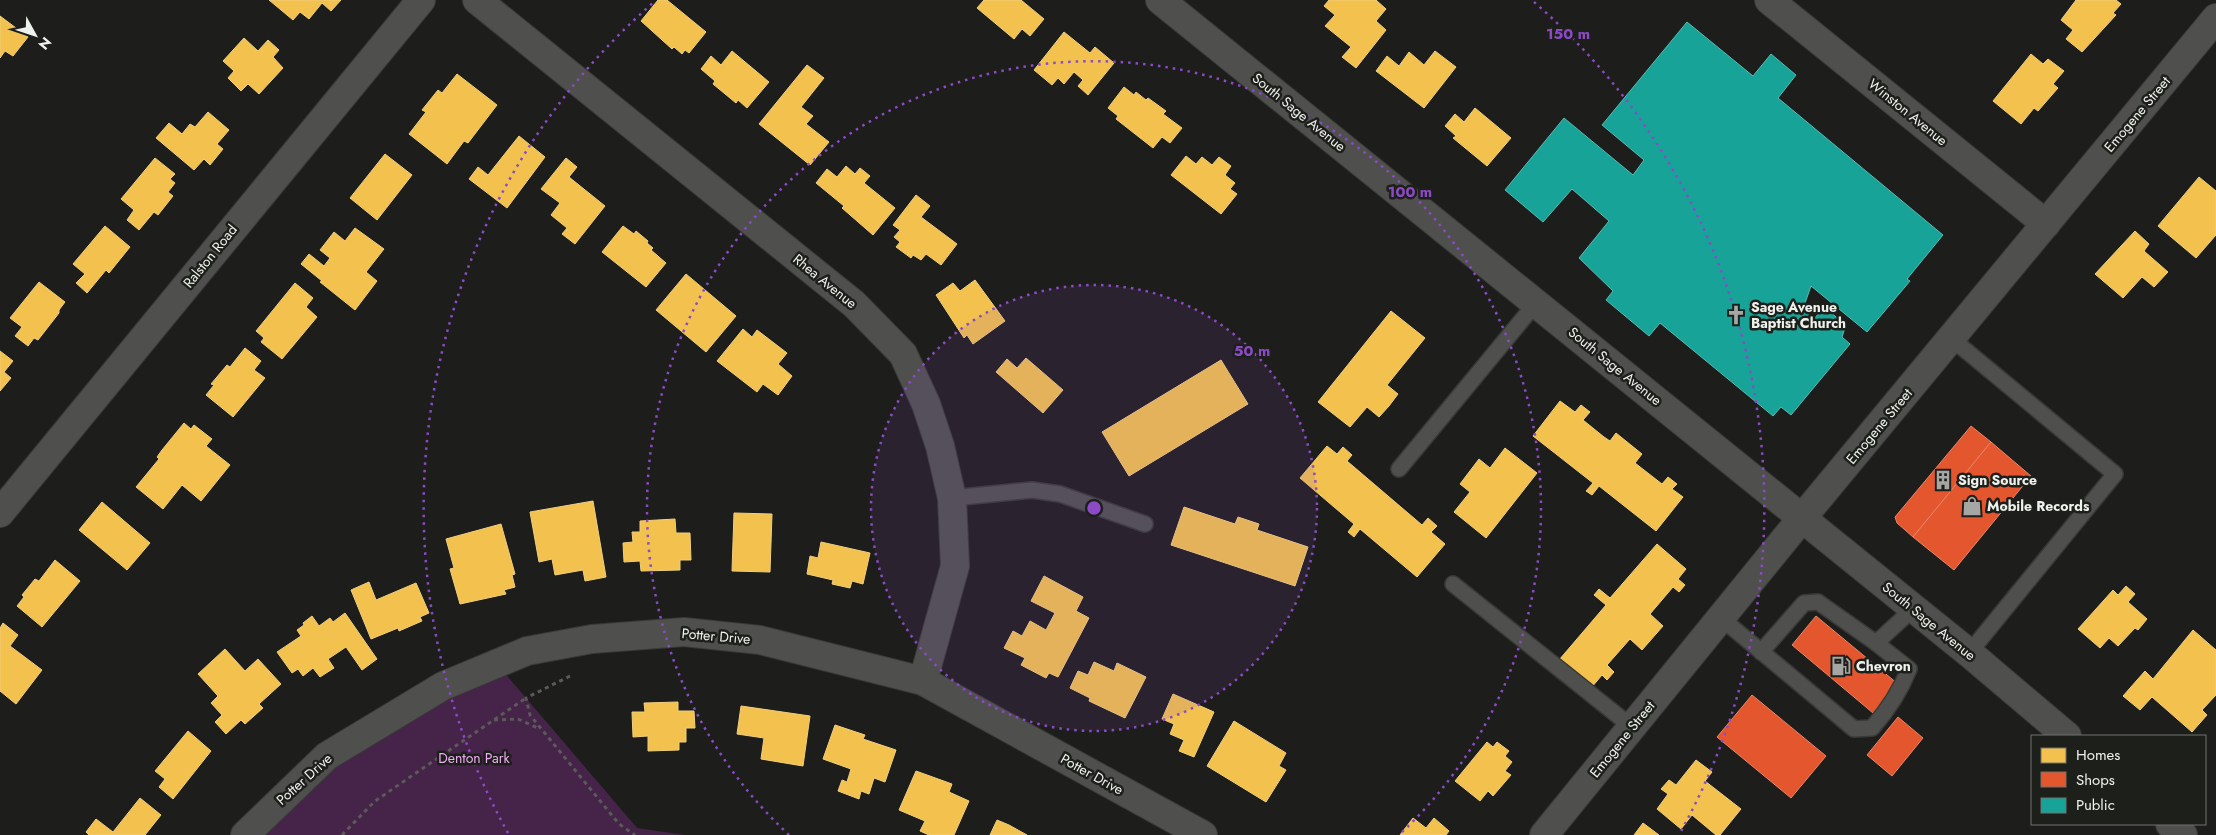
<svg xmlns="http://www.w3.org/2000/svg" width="2216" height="835" viewBox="0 0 2216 835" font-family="Jost,sans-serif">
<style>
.green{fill:#462349}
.homes{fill:#f2c14e;stroke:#f1cf7e}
.shops{fill:#e4572e;stroke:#e78567}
.public{fill:#17a398;stroke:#58bab2}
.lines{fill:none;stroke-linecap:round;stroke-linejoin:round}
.service-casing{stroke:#393a37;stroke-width:18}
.minor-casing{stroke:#393a37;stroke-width:30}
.tertiary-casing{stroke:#393a37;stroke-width:30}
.path{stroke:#5a5a59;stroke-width:3;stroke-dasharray:4 4;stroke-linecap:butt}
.service{stroke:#4f504e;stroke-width:15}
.minor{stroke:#4f504e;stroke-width:28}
.tertiary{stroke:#4f504e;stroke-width:28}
.ring{fill:none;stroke:#8c4ac6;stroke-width:2.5;stroke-dasharray:2.5 5}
.labels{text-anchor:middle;stroke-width:5;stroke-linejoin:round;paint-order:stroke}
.street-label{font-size:14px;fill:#eff1ed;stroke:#1d1f1a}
.poi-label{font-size:14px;font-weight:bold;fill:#eff1ed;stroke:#1d1f1a;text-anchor:start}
.park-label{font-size:14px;fill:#f0acf5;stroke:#1d1f1a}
.centre{fill:#8c4ac6;stroke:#1d1f1a;stroke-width:2.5}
.ring-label{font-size:15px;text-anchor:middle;font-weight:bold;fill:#8c4ac6;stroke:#1d1f1a;stroke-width:5;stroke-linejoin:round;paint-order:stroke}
</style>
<rect width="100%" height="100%" fill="#1d1e1b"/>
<polygon class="green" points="497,664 637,828 685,835 245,835 327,756"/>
<g class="homes">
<polygon points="269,0 341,0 331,11 322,3 309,19 300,12 293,20"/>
<polygon points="658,0 667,0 706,32 689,53 685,50 682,54 674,47 672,49 641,21"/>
<polygon points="984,0 1021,0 1044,19 1030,36 1022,29 1014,39 977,8"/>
<polygon points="1329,0 1376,0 1386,9 1376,21 1386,30 1356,68 1342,57 1351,47 1325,26 1335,15 1324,6"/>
<polygon points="2076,0 2116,0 2121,4 2113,13 2116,15 2082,52 2066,39 2073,30 2061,20"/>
<polygon points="0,16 28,37 13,56 5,51 0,58"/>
<polygon points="1064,32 1090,53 1095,47 1114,63 1088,95 1078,86 1083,80 1074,72 1064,84 1058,78 1052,85 1034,70"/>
<polygon points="244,38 258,51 268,40 279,50 273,57 283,68 259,94 248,84 241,91 228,78 234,71 223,61"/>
<polygon points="732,51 769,82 747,108 738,100 736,103 713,84 715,81 701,69 711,56 721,65"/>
<polygon points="1435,51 1456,67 1424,108 1376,71 1387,56 1399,66 1409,52 1424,65"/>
<polygon points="2031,54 2043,64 2048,59 2064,71 2053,84 2058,88 2038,111 2034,108 2021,124 1993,101"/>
<polygon points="807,65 824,78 801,107 813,116 806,124 829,142 810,165 759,124"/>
<polygon points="457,74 497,105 468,143 464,141 447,164 409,134 426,112 422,110 438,90 442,93"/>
<polygon points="1124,87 1134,95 1136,92 1146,100 1148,98 1166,111 1163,114 1182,128 1170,143 1162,137 1153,148 1116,119 1118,116 1108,108"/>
<polygon points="1475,108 1511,138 1487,166 1453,138 1456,136 1445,126 1455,114 1464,122"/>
<polygon points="208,112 229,130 217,144 223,149 210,165 204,159 194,170 156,138 169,123 182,134 190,124 195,127"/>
<polygon points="519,136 545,157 507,208 469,179 478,167 488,175"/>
<polygon points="385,154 412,175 377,220 350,198"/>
<polygon points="1186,156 1196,164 1202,157 1212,165 1219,157 1231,166 1225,175 1235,183 1230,189 1237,194 1221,214 1171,175"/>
<polygon points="155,158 175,174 170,179 175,183 168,192 173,196 158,215 154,212 139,230 127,220 134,210 121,199"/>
<polygon points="566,158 577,167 569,177 605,206 575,244 562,234 567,228 551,215 560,203 541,189"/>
<polygon points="846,166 855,174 860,168 870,176 864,183 895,208 873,235 842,208 844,206 816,183 827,169 837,177"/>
<polygon points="2199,177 2216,191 2216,235 2196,258 2158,226"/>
<polygon points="916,195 930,206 921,217 957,244 941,265 926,254 921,260 913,255 911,258 896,247 900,242 894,237 900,230 893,225"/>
<polygon points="105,226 130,247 109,273 106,270 87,293 76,283 85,274 73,264"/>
<polygon points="623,226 634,234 636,231 648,241 647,243 653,248 651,250 666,263 646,287 602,252"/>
<polygon points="355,228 384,249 366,272 377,281 355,310 320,282 322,281 301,264 309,254 324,266 330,258 320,250 334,232 345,241"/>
<polygon points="2135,231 2149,244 2144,251 2168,272 2154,287 2142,277 2123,298 2095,274"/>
<polygon points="686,274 736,316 706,352 656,310"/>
<polygon points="975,280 1005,321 973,344 967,335 964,338 936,295 953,283 960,291"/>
<polygon points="39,282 65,302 59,310 59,313 38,340 34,338 28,346 15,336 22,327 10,318"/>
<polygon points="295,283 313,298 306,307 317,317 282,359 261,342 264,338 256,331"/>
<polygon points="1391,311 1425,338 1387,385 1398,394 1389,406 1379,417 1367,407 1350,427 1318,402"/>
<polygon points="743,329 752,337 757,330 787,353 778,364 792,376 778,395 763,384 757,392 717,361"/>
<polygon points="245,348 261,361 254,370 265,378 233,417 206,395 214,385 211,384 227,365 230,367"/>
<polygon points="0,351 13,361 4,372 11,378 0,391"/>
<polygon points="1026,358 1063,390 1043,413 996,372 1007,359 1017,368"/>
<polygon points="1221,360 1248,404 1129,476 1102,432"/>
<polygon points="1560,401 1575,412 1581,405 1590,412 1583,420 1604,437 1610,441 1616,433 1642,454 1635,463 1662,484 1668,477 1677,484 1672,489 1683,497 1656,531 1599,486 1592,495 1586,491 1593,483 1533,436"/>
<polygon points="184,423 191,429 194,425 212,439 206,446 230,465 201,501 182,485 163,509 136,487 159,459 157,457 162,450"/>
<polygon points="1327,446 1337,454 1343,447 1352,455 1347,461 1415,519 1422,525 1428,518 1437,526 1431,532 1445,544 1417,577 1360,529 1354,537 1348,532 1354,524 1300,478"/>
<polygon points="1505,448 1537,473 1486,538 1454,512 1470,492 1460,484 1479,459 1490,468"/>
<polygon points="593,501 606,577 585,581 583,570 555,575 552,559 539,562 530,512"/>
<polygon points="102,502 150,543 127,570 79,530"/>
<polygon points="1184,507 1235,524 1238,517 1259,524 1257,530 1308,547 1295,586 1171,545"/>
<polygon points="734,513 772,514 770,572 732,571"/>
<polygon points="675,519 676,533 690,533 691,560 680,560 680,570 641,571 640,561 624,562 623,543 633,542 632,532 640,532 640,521"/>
<polygon points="501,524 515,574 512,575 515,587 504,590 506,594 460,604 450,569 454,568 446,539"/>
<polygon points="821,542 870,553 863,584 852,581 850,588 832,584 833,580 807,574 810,556 818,558"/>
<polygon points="1657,544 1686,569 1678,579 1685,585 1679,592 1673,587 1650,614 1663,626 1642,650 1630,639 1607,665 1614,672 1607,680 1602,675 1591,688 1559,660 1606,605 1594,595 1599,589 1610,598"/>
<polygon points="55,560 80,581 42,627 17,606 24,597 22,595 35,579 39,581"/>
<polygon points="1044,576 1083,597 1076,611 1089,618 1058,677 1049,673 1046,678 1021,665 1025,658 1004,648 1013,631 1022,636 1030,621 1046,630 1055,613 1031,601"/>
<polygon points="369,582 376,600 416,583 429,613 420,617 422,621 399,631 398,628 371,639 351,590"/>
<polygon points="2126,586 2135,594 2128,602 2147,619 2138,630 2135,628 2118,646 2109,638 2100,648 2078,629 2113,590 2118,595"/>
<polygon points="345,613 377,659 362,670 346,647 328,659 334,668 320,677 313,668 303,676 298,669 292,673 277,652 301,636 297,630 304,625 303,623 312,616 319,626 330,618 333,622"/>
<polygon points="3,623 18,635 10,646 42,670 16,704 0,691 0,628"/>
<polygon points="2193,630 2216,650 2216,695 2202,710 2207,715 2192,732 2152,697 2140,710 2123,696 2145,671 2153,679"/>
<polygon points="225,649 245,671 258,659 281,684 259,704 263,708 245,724 241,720 226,734 215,722 222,715 211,703 218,696 198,674"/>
<polygon points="1094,662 1114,671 1117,663 1146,677 1125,718 1089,701 1090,698 1070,688 1078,671 1088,675"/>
<polygon points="1173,694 1214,712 1194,757 1179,751 1184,740 1170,734 1174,724 1162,719"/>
<polygon points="678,702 678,711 694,711 695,728 686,728 686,742 679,742 679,750 648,751 648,736 633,737 632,712 645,712 644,703"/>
<polygon points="741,706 810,716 803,766 761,759 764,738 737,734"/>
<polygon points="1234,721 1286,753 1279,766 1286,770 1266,802 1207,766"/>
<polygon points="835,725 865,735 863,739 896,750 885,782 874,778 869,794 861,791 859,799 838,791 842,780 847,782 851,769 823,759"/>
<polygon points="188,731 211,751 173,799 159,787 165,779 155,771"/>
<polygon points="1487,742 1493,747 1497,742 1509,751 1505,756 1512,762 1505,771 1511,775 1493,796 1488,791 1480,801 1455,781"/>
<polygon points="1696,760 1712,772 1705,781 1741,809 1720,835 1716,835 1692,815 1681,829 1657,809 1668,794 1661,789 1669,780 1676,785"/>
<polygon points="916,771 952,784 949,792 969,801 954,835 929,835 920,831 925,821 899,810"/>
<polygon points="140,798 161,815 145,835 89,835 86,832 96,819 113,832"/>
<polygon points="1413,818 1426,828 1434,818 1449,831 1446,835 1400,835"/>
<polygon points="997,820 1009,825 1027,835 990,835"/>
<polygon points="1643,823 1659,835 1634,835"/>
</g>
<g class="shops">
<polygon points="1971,426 1991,442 1913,537 1897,523 1895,517"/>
<polygon points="1991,442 2031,476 1954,570 1913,537"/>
<polygon points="1816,616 1898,684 1873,713 1792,645"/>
<polygon points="1752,695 1826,756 1791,798 1717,737"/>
<polygon points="1898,717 1923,738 1892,776 1867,755"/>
</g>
<polygon class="public" points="1687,22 1753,76 1771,54 1796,75 1778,98 1943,235 1907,279 1910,281 1867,332 1811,286 1803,309 1814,319 1824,307 1846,325 1842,337 1850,344 1791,415 1781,407 1773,416 1660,323 1649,336 1606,300 1613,291 1579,258 1609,221 1572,189 1543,222 1505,190 1564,118 1633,175 1644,160 1602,125"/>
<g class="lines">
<defs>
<g id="service">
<polyline points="1952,339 2115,474 1969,653"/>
<polyline points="1399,469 1536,303"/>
<polyline points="952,498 1032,490 1060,494 1145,524"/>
<polyline points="1453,584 1632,727"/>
<path d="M1721 618 1854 729 1872 728C1888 710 1900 692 1909 669L1876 643 1914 608"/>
<polyline points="1761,652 1804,603 1818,602 1876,643"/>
</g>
<g id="minor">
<polyline points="477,0 854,304 903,354 926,404 940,446 952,498 955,566 923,681"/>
<polyline points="1769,0 2046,224"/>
<polyline points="0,513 421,0"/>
<polyline points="245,835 327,756 443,686 527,651 592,639 684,632 760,640 923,681 1203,835"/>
<polyline points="1544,835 1802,518 2216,18"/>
</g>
<g id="tertiary">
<polyline points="1160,0 1969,653 2067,736"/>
<polyline points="2170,824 2183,835"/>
</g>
</defs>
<use href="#service" class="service-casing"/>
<use href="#minor" class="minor-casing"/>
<use href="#tertiary" class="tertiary-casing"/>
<g class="path">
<polyline points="570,676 526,698 530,715 619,824 635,835"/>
<polyline points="494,720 518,719 540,729"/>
<polyline points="342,835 375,801 526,698"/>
</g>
<use href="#service" class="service"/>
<use href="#minor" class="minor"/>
<use href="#tertiary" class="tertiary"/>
</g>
<circle cx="1094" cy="508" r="223" fill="#8c4ac6" fill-opacity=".12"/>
<g class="ring">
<circle cx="1094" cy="508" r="223"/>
<path d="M789 835A447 447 0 1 1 1399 835"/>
<path d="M508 833A670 670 0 0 1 654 2M1534 2A670 670 0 0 1 1680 833"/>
</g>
<defs>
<symbol id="church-bare" viewBox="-9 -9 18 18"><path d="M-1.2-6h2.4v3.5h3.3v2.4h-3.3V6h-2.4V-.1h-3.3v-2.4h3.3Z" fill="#a6a7a4" stroke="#1d1f1a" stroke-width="2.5" paint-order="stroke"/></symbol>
<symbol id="building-bare" viewBox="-9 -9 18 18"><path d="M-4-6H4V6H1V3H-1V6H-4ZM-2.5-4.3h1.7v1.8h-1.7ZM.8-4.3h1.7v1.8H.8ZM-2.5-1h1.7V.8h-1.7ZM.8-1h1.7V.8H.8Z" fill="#a6a7a4" stroke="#1d1f1a" stroke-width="2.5" paint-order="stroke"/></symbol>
<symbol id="shop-bare" viewBox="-9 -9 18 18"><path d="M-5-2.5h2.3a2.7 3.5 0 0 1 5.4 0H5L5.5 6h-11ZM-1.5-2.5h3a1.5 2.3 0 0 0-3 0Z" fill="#a6a7a4" stroke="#1d1f1a" stroke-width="2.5" paint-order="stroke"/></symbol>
<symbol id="fuel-bare" viewBox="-9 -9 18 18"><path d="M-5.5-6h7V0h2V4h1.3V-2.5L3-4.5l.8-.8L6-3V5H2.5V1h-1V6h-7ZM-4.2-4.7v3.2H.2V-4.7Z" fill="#a6a7a4" stroke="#1d1f1a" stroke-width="2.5" paint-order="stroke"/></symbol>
</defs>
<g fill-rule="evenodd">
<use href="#church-bare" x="1722" y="301" width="28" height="28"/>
<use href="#building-bare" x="1929" y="466" width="28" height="28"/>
<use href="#shop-bare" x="1958" y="492" width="28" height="28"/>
<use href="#fuel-bare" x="1827" y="652" width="28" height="28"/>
</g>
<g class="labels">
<g class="street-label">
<text transform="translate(1299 112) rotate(39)" y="5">South Sage Avenue</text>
<text transform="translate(1908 112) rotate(39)" y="5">Winston Avenue</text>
<text transform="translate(2137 114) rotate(-50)" y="5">Emogene Street</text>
<text transform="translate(210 256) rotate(-51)" y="5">Ralston Road</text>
<text transform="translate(825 281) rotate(39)" y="5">Rhea Avenue</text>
<text transform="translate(1615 366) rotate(39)" y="5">South Sage Avenue</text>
<text transform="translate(1879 426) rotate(-50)" y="5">Emogene Street</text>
<text transform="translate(1929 621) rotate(39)" y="5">South Sage Avenue</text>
<text transform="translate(716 636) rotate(5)" y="5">Potter Drive</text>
<text transform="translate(1622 739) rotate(-51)" y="5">Emogene Street</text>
<text transform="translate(1092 774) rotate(29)" y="5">Potter Drive</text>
<text transform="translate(304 779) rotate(-42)" y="5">Potter Drive</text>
</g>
<g class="poi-label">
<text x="1751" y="312">Sage Avenue<tspan x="1751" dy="16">Baptist Church</tspan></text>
<text x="1958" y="485">Sign Source</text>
<text x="1987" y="511">Mobile Records</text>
<text x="1856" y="671">Chevron</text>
</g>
<g class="park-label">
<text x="474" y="763">Denton Park</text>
</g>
</g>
<circle cx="1094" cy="508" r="8" class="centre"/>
<g class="ring-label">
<text x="1568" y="39">150 m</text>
<text x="1410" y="197">100 m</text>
<text x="1252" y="356">50 m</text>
</g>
<rect x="2031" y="735" width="175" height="90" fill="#1d1f1a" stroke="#71736e"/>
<rect x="2041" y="748" width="25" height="15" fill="#f2c14e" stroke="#71736e"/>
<text x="2076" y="760" font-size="15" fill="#eff1ed">Homes</text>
<rect x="2041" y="772" width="25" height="15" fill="#e4572e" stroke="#71736e"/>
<text x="2076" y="785" font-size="15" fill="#eff1ed">Shops</text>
<rect x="2041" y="798" width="25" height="15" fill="#17a398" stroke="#71736e"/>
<text x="2076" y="810" font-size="15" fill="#eff1ed">Public</text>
<g transform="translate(35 35) rotate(130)" stroke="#1d1f1a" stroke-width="4" paint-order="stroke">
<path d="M0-4L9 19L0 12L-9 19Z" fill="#eff1ed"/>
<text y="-8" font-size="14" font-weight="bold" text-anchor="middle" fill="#eff1ed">N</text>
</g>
</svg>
